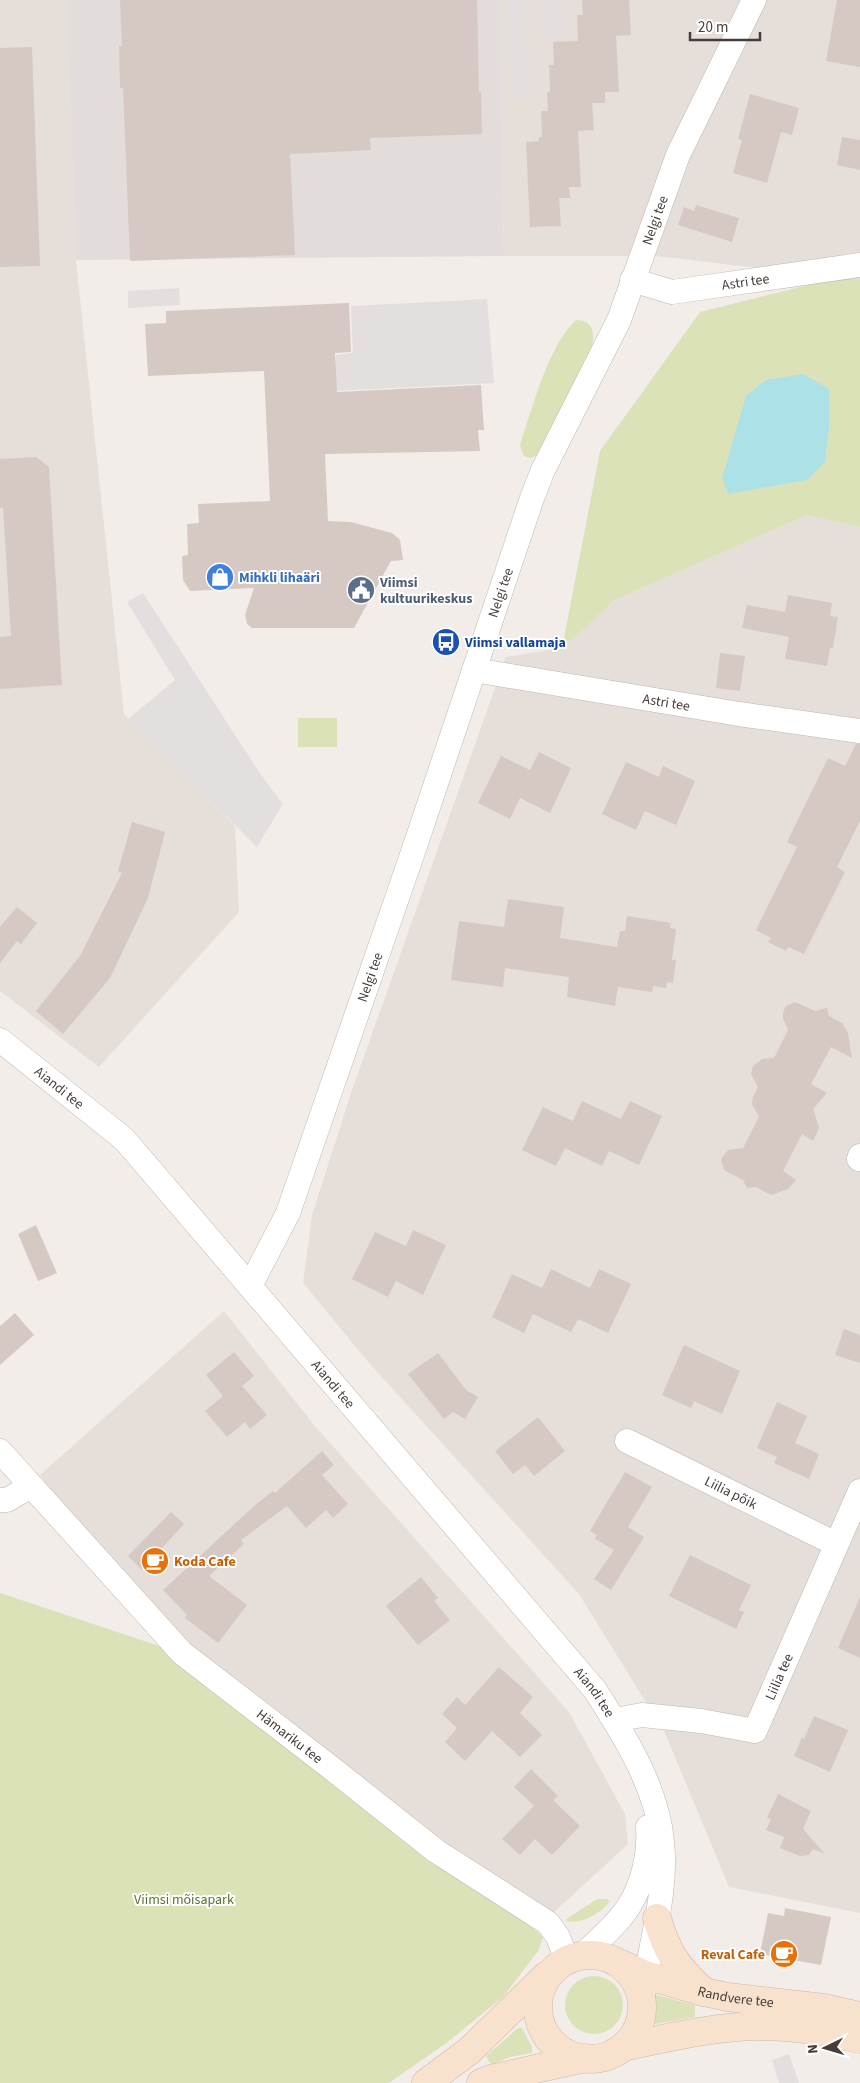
<svg xmlns="http://www.w3.org/2000/svg" width="860" height="2083" viewBox="0 0 860 2083" font-family="'Source Sans 3',sans-serif">
<style>
.residential{fill:#e6ded8}
.industrial{fill:#e2dddb}
.green{fill:#dbe2b7}
.parking{fill:#e2dfde}
.water{fill:#ade1e8}
.building{fill:#d6c9c3}
.lines{fill:none;stroke-linecap:round;stroke-linejoin:round}
.street-casing{stroke:#c0b6b0;stroke-width:25}
.secondary-casing{stroke:#d0b6a0;stroke-width:29}
.street{stroke:#fff;stroke-width:24}
.secondary{stroke:#f8e2ce;stroke-width:28}
.labels{text-anchor:middle;stroke-width:4;stroke-linejoin:round;paint-order:stroke}
.street-label{font-size:14px;fill:#463d39;stroke:#fff}
.shop-label{font-size:14px;font-weight:bold;fill:#366cbe;stroke:#fff;text-anchor:start}
.service-label{font-size:14px;font-weight:bold;fill:#4e5e75;stroke:#fff;text-anchor:start}
.transit-label{font-size:14px;font-weight:bold;fill:#164399;stroke:#fff;text-anchor:start}
.food-label{font-size:14px;font-weight:bold;fill:#c56008;stroke:#fff;text-anchor:start}
.park-label{font-size:14px;fill:#5c7132;stroke:#fff}
</style>
<rect width="100%" height="100%" fill="#f3edea"/>
<g class="residential">
<polygon points="0,0 66,0 76,260 124,714 235,826 239,912 99,1067 0,991"/>
<polygon points="500,0 860,0 860,280 656,256 504,256"/>
<polygon points="807,515 860,527 860,1913 729,1887 665,1733 579,1594 369,1363 303,1283 312,1215 351,1093 506,657 562,648 615,600"/>
<polygon points="224,1311 314,1425 569,1712 625,1814 628,1844 552,1914 436,1851 182,1653 87,1546 40,1475"/>
</g>
<polygon class="industrial" points="66,0 500,0 504,256 76,260"/>
<g class="green">
<polygon points="840,277 860,280 860,527 807,515 615,600 562,648 600,451 700,312"/>
<path d="M576 320C595 320 594 335 592 350L536 456 530 458 524 456 520 446 522 438C534 403 549 345 576 320Z"/>
<rect x="298" y="718" width="39" height="29"/>
<polygon points="0,1593 162,1647 512,1911 543,1937 538,1951 503,1997 445,2044 389,2083 0,2083"/>
<path d="M597 1899H607L610 1901C601 1913 580 1926 565 1920Z"/>
<circle cx="594" cy="2005" r="29"/>
<polygon points="656,1995 695,2005 695,2017 655,2024 653,2022 654,1997"/>
<polygon points="518,2028 522,2028 532,2047 532,2053 510,2057 491,2065 486,2056"/>
</g>
<g class="parking">
<polygon points="508,0 523,0 527,98 512,99"/>
<polygon points="544,0 562,0 564,38 546,38"/>
<polygon points="179,288 180,305 128,308 128,291"/>
<polygon points="487,299 494,383 333,391 336,355 353,353 351,306"/>
<polygon points="143,593 261,775 283,804 257,847 128,719 175,680 127,602"/>
<polygon points="789,2054 799,2083 779,2083 772,2060"/>
</g>
<polygon class="water" points="803,374 829,389 829,429 825,462 807,480 728,494 722,478 746,396 766,380"/>
<g class="building">
<polygon points="120,0 477,0 479,92 481,92 482,134 370,138 371,150 290,154 295,255 130,261 123,88 120,88 119,46 122,46"/>
<polygon points="582,0 629,0 631,35 616,36 619,92 605,92 605,103 592,103 594,130 578,131 581,187 569,187 570,198 559,198 561,226 530,227 526,142 539,141 539,137 542,137 541,111 548,111 547,92 550,92 549,65 554,65 553,42 578,41 577,15 583,15"/>
<polygon points="837,0 860,0 860,67 826,61"/>
<polygon points="32,47 40,266 0,267 0,48"/>
<polygon points="750,94 799,108 792,135 781,132 767,183 733,173 742,140 738,139"/>
<polygon points="842,137 860,140 860,170 837,165"/>
<polygon points="696,205 739,218 732,242 678,225 684,207 694,211"/>
<polygon points="349,303 351,352 335,353 337,392 481,385 484,430 478,430 480,451 325,454 328,521 351,522 392,533 400,540 403,560 391,561 354,628 252,628 247,624 245,615 254,588 190,591 183,580 182,556 188,555 187,524 199,523 198,504 270,501 264,371 148,376 145,324 166,323 166,311"/>
<polygon points="36,457 49,467 62,685 0,689 0,637 11,636 3,508 0,508 0,459"/>
<polygon points="788,595 832,603 830,616 838,617 833,648 830,648 827,666 785,659 789,637 742,628 747,605 785,612"/>
<polygon points="720,653 745,656 740,691 716,688"/>
<polygon points="856,744 860,744 860,821 837,867 845,872 804,954 788,947 786,951 768,942 771,938 756,930 797,847 787,842 828,758 845,766"/>
<polygon points="539,752 571,768 550,813 520,798 510,819 478,803 501,756 530,770"/>
<polygon points="626,762 659,777 663,766 695,781 676,825 645,811 636,830 602,814"/>
<polygon points="132,822 165,832 148,898 110,978 63,1034 36,1011 80,956 122,873 118,871"/>
<polygon points="508,899 564,907 560,938 617,947 620,931 625,931 627,916 671,923 670,928 676,929 672,960 676,960 673,983 667,982 666,988 653,986 652,992 618,987 615,1006 567,997 569,977 505,968 503,987 451,980 459,921 504,927"/>
<polygon points="17,907 37,923 21,944 17,941 0,963 0,927"/>
<polygon points="795,1002 815,1011 827,1008 829,1016 842,1023 848,1033 852,1058 831,1047 811,1084 827,1093 813,1109 819,1128 813,1141 802,1134 783,1171 796,1180 788,1189 771,1195 756,1187 747,1188 743,1180 724,1170 721,1159 728,1150 743,1148 759,1117 752,1104 753,1097 758,1087 751,1074 753,1066 762,1059 774,1058 788,1030 783,1018 783,1012 786,1006"/>
<polygon points="582,1101 621,1119 630,1101 662,1116 639,1165 609,1151 602,1166 565,1148 556,1166 522,1150 543,1107 573,1121"/>
<polygon points="36,1225 57,1273 38,1281 18,1234"/>
<polygon points="413,1230 446,1245 423,1295 396,1281 388,1297 352,1279 375,1232 406,1246"/>
<polygon points="551,1269 590,1288 599,1269 631,1284 608,1333 578,1319 571,1332 533,1314 524,1333 492,1317 512,1274 542,1288"/>
<polygon points="15,1313 34,1335 0,1365 0,1326"/>
<polygon points="844,1329 860,1335 860,1363 835,1355"/>
<polygon points="684,1345 740,1371 722,1414 694,1401 691,1408 662,1395"/>
<polygon points="234,1352 254,1376 242,1386 267,1415 250,1429 245,1422 227,1437 205,1411 223,1396 206,1375"/>
<polygon points="438,1353 466,1390 478,1397 465,1419 453,1412 444,1419 408,1374"/>
<polygon points="777,1402 807,1416 795,1443 819,1454 809,1479 774,1463 777,1457 757,1448"/>
<polygon points="538,1417 565,1451 534,1476 525,1465 513,1474 495,1451"/>
<polygon points="322,1451 334,1465 322,1475 348,1504 333,1518 326,1510 306,1528 287,1506 241,1540 244,1544 209,1576 247,1605 218,1643 185,1618 187,1615 163,1590 254,1506 273,1491 275,1493"/>
<polygon points="625,1472 652,1487 628,1527 644,1537 611,1590 594,1579 614,1550 595,1539 597,1535 590,1531"/>
<polygon points="171,1512 184,1524 142,1570 128,1556"/>
<polygon points="690,1555 751,1585 739,1610 744,1612 736,1629 669,1596"/>
<polygon points="421,1577 438,1598 434,1601 450,1620 418,1645 386,1606"/>
<polygon points="860,1597 860,1658 838,1648"/>
<polygon points="499,1667 533,1697 520,1713 542,1735 520,1757 492,1731 465,1761 445,1742 457,1728 442,1714 457,1697 465,1705"/>
<polygon points="814,1716 848,1730 830,1772 794,1756 802,1737 804,1739"/>
<polygon points="531,1769 558,1796 553,1800 580,1826 552,1855 535,1839 520,1855 502,1839 534,1806 514,1787"/>
<polygon points="778,1794 811,1811 803,1829 825,1854 813,1849 809,1855 800,1856 780,1848 784,1837 766,1830 771,1819 767,1818"/>
<polygon points="785,1908 831,1917 821,1965 760,1954 768,1913 784,1916"/>
</g>
<g class="lines">
<defs>
<g id="street">
<path id="s1" d="M632 280 672 292 860 265"/>
<path id="s2" d="M474 670 739 714 860 731"/>
<path id="s3" d="M0 1040 124 1139 595 1690C624 1735 657 1787 662 1841 668 1895 648 1950 642 2003"/>
<polyline points="859,1159 860,1156"/>
<path id="s4" d="M250 1286 288 1213 413 852 532 498 543 470 619 320 678 155 754 0"/>
<path id="s5" d="M627 1441 836 1544"/>
<path id="s6" d="M0 1451 182 1653 330 1767 436 1851 548 1923 558 1937 567 1960"/>
<polyline points="0,1500 7,1500 31,1486"/>
<path id="s7" d="M615 1720 642 1715 701 1721 755 1731 860 1491"/>
<path d="M583 1955C598 1940 618 1924 629 1906 643 1884 650 1853 648 1827"/>
</g>
<g id="secondary">
<path d="M657 1918C667 1953 677 1967 704 1992"/>
<circle cx="590" cy="2007" r="52"/>
<path id="s8" d="M621 1964 645 1975 704 1992 728 1997 824 2008 860 2016"/>
<path d="M623 2047C667 2038 712 2027 757 2026 792 2026 826 2031 860 2039"/>
<polyline points="426,2083 469,2051 546,1976"/>
<polyline points="481,2083 491,2079 585,2058"/>
</g>
</defs>
<use href="#street" class="street-casing"/>
<use href="#secondary" class="secondary-casing"/>
<use href="#street" class="street"/>
<use href="#secondary" class="secondary"/>
</g>
<defs>
<symbol id="shop-disc" viewBox="-11 -11 22 22"><circle r="9.5" fill="#3f7fe0" stroke="#fff"/><path d="M-5-2.5h2.3a2.7 3.5 0 0 1 5.4 0H5L5.5 6h-11ZM-1.5-2.5h3a1.5 2.3 0 0 0-3 0Z" fill="#fff"/></symbol>
<symbol id="civic-disc" viewBox="-11 -11 22 22"><circle r="9.5" fill="#5c6f8a" stroke="#fff"/><path d="M-.6-6.5H3V-4.5H.6V-3L4-1V1h2V6H-6V1h2V-1L-.6-3ZM-1.2 2.5V6h2.4V2.5Z" fill="#fff"/></symbol>
<symbol id="bus-disc" viewBox="-11 -11 22 22"><circle r="9.5" fill="#1a4fb4" stroke="#fff"/><path d="M-5-6H5V4H4V6H2V4H-2V6H-4V4H-5ZM-3.5-4V0h7V-4ZM-3.5 1.2v1.5H-2V1.2ZM2 1.2v1.5H3.5V1.2Z" fill="#fff"/></symbol>
<symbol id="cafe-disc" viewBox="-11 -11 22 22"><circle r="9.5" fill="#e8710a" stroke="#fff"/><path d="M-5.5-4.5H6V0H3Q3 3.5 0 3.5H-2.5Q-5.5 3.5-5.5 0ZM3-3.2v2h1.7v-2ZM-6 4.5H4V6H-6Z" fill="#fff"/></symbol>
</defs>
<g fill-rule="evenodd">
<use href="#shop-disc" x="204" y="561" width="32" height="32"/>
<use href="#civic-disc" x="345" y="574" width="32" height="32"/>
<use href="#bus-disc" x="430" y="626" width="32" height="32"/>
<use href="#cafe-disc" x="139" y="1545" width="32" height="32"/>
<use href="#cafe-disc" x="768" y="1938" width="32" height="32"/>
</g>
<g class="labels">
<g class="street-label">
<text dy="5" stroke="none"><textPath href="#s4" startOffset="1142">Nelgi tee</textPath></text>
<text dy="5" stroke="none"><textPath href="#s1" startOffset="116">Astri tee</textPath></text>
<text dy="5" stroke="none"><textPath href="#s4" startOffset="738">Nelgi tee</textPath></text>
<text dy="5" stroke="none"><textPath href="#s2" startOffset="195">Astri tee</textPath></text>
<text dy="5" stroke="none"><textPath href="#s4" startOffset="332">Nelgi tee</textPath></text>
<text dy="5" stroke="none"><textPath href="#s3" startOffset="76">Aiandi tee</textPath></text>
<text dy="5" stroke="none"><textPath href="#s3" startOffset="481">Aiandi tee</textPath></text>
<text dy="5" stroke="none"><textPath href="#s5" startOffset="116">Liilia põik</textPath></text>
<text dy="5" stroke="none"><textPath href="#s7" startOffset="201">Liilia tee</textPath></text>
<text dy="5" stroke="none"><textPath href="#s3" startOffset="885">Aiandi tee</textPath></text>
<text dy="5" stroke="none"><textPath href="#s6" startOffset="408">Hämariku tee</textPath></text>
<text dy="5" stroke="none"><textPath href="#s8" startOffset="120">Randvere tee</textPath></text>
</g>
<g class="shop-label">
<text x="239" y="582">Mihkli lihaäri</text>
</g>
<g class="service-label">
<text x="380" y="587">Viimsi<tspan x="380" dy="16">kultuurikeskus</tspan></text>
</g>
<g class="transit-label">
<text x="465" y="647">Viimsi vallamaja</text>
</g>
<g class="food-label">
<text x="174" y="1566">Koda Cafe</text>
<text x="765" y="1959" text-anchor="end">Reval Cafe</text>
</g>
<g class="park-label">
<text x="184" y="1904">Viimsi mõisapark</text>
</g>
</g>
<g transform="translate(825 2048) rotate(265)" stroke="#ffffff" stroke-width="4" paint-order="stroke">
<path d="M0-4L9 19L0 12L-9 19Z" fill="#463d39"/>
<text y="-8" font-size="14" font-weight="bold" text-anchor="middle" fill="#463d39">N</text>
</g>
<path d="M690 32v8h70v-8" fill="none" stroke="#463d39" stroke-width="2.5"/>
<text x="698" y="32" font-size="15" fill="#463d39" stroke="#ffffff" stroke-width="4" paint-order="stroke">20 m</text>
</svg>
